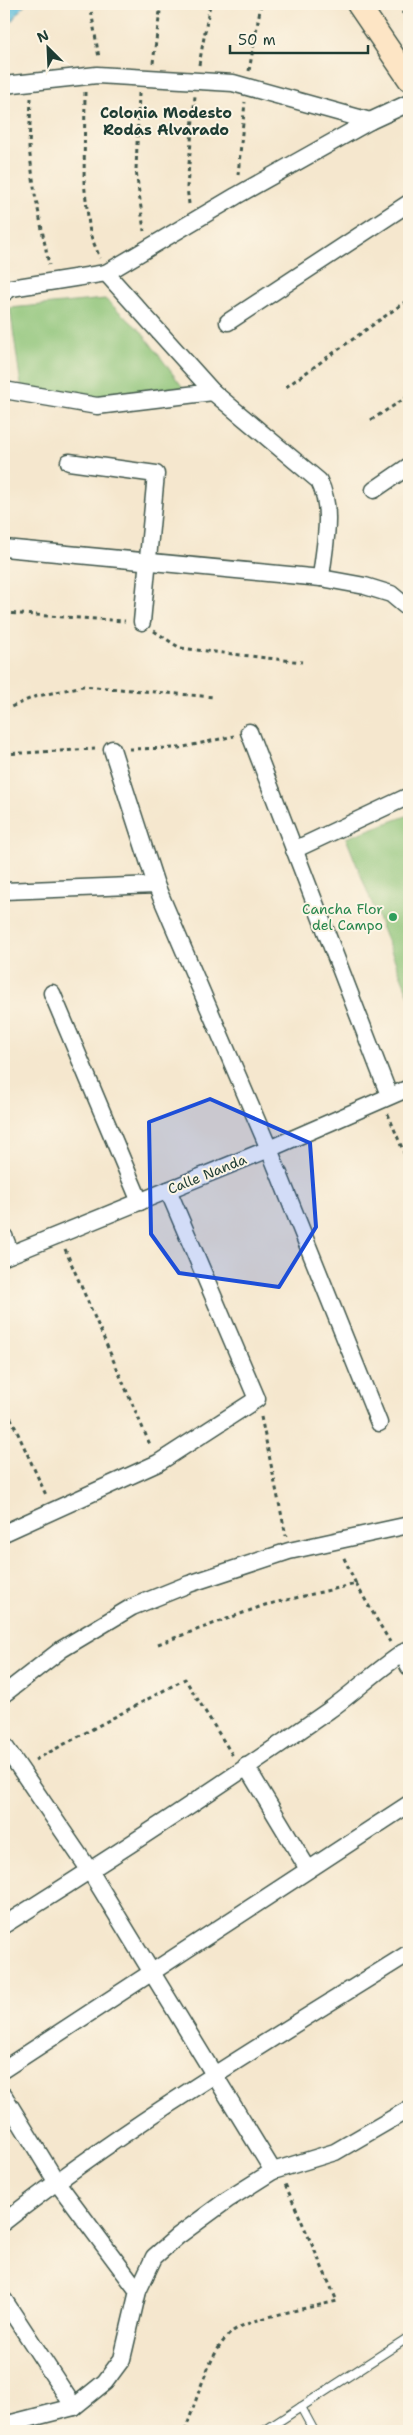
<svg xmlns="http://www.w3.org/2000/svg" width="413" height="2435" viewBox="0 0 413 2435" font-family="'Shantell Sans',sans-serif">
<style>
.green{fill:#8cc377;stroke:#568056}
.water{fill:#5ebddc;stroke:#3e7d88}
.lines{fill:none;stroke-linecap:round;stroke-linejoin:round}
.lane-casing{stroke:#3f564b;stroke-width:10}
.street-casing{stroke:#3f564b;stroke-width:19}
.secondary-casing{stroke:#3f564b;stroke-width:25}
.path{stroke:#3f564b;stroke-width:3;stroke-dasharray:4 4;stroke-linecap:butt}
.lane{stroke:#fff;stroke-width:8}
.street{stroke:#fff;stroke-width:16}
.secondary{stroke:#fde5c5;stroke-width:22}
.marked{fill:#1d4ed8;fill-opacity:0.2;stroke:#1d4ed8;stroke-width:4;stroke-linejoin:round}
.leisure-dot{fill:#2e9e5b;stroke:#fcf5e5;stroke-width:2}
.labels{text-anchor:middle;stroke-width:4;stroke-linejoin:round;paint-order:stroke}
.leisure-label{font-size:14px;fill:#27864d;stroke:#fcf5e5;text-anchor:end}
.street-label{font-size:14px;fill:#1f3d34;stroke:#fcf5e5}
.neighbourhood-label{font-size:15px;font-weight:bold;fill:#1f3d34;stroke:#fcf5e5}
</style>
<rect width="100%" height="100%" fill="#fcf5e5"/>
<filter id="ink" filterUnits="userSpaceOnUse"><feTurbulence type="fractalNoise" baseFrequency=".02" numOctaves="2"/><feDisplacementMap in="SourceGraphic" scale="10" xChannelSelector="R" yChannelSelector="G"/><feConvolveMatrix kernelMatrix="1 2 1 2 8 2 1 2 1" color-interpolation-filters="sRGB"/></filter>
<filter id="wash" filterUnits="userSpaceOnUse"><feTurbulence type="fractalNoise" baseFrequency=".0096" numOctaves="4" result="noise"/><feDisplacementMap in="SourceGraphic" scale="20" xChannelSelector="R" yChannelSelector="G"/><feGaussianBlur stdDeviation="1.12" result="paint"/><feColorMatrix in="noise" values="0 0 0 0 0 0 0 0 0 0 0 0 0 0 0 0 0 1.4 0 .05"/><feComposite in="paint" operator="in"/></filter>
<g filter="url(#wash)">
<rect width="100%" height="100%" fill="#f5e7ce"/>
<g class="green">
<polygon points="105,299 141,331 184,389 102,403 22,392 10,308"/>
<polygon points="409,815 409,996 346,838"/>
</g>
<polygon class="water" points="4,4 25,4 4,31"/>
</g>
<g filter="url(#ink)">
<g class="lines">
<defs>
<g id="lane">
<polyline points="301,2407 314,2431"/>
<polyline points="264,2431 409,2337"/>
</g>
<g id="street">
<polyline points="4,85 97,75 233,83 370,121"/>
<path d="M106 273 213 392 319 481C334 510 324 547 321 578"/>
<polyline points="4,293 11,288 106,273 236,196 370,121 409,103"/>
<polyline points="228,322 409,203"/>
<polyline points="4,390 97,406 213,392"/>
<polyline points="69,462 156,474 142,622"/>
<polyline points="374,490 409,466"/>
<polyline points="4,548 321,578 365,586 391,594 409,609"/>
<polyline points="249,732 389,1095"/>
<polyline points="112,749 156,885 269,1149 379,1423"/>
<polyline points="294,850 409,796"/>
<polyline points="4,891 156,885"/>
<polyline points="52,993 140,1202"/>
<polyline points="4,1236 11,1254"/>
<polyline points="4,1257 269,1149 409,1088"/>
<polyline points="4,1533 158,1463 257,1399 168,1190"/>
<polyline points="402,1653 409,1667"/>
<polyline points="4,1694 62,1649 132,1607 189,1584 289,1551 409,1525"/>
<polyline points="4,1745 90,1871 273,2171"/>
<polyline points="246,1766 308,1869"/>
<path d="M4 1925C114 1856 222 1785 328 1711 356 1691 380 1667 409 1649"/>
<polyline points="4,2069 409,1804"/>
<polyline points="4,2096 56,2181 138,2291"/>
<path d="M4 2222C131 2122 272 2039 409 1953"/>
<polyline points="4,2300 74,2407"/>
<polyline points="4,2425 74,2407 105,2382 122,2359 138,2291 154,2257 178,2236 227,2200 273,2171 335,2152 409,2109"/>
</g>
<polyline id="secondary" points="358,4 409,79"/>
</defs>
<use href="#lane" class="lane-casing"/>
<use href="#street" class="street-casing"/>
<use href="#secondary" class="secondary-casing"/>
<g class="path">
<polyline points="90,4 99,58"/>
<polyline points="402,14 409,6"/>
<polyline points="153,63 161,4"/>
<polyline points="199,65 210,4"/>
<polyline points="249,71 261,4"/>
<polyline points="85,92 84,182 90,234 100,258"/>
<polyline points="139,93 136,170 144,231"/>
<polyline points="31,98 29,148 35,194 49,265"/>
<polyline points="238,175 245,102"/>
<polyline points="189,204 187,187 195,96"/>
<polyline points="286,387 409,299"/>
<polyline points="371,420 409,396"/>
<polyline points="4,613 125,621"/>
<polyline points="154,631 180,648 302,662"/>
<polyline points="4,710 34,697 83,686 214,697"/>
<polyline points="129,749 179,748 234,736"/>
<polyline points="4,754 95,749"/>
<polyline points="388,1114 409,1165"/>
<polyline points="65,1249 151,1447"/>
<polyline points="4,1403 46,1495"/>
<polyline points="261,1417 286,1536"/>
<polyline points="356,1584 390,1642"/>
<polyline points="158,1644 265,1605 356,1584 343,1556"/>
<polyline points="35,1760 185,1679 233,1756"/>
<path d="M185 2431C196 2403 209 2350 233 2331 250 2318 314 2307 337 2301L285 2184"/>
</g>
<use href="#lane" class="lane"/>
<use href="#street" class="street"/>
<use href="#secondary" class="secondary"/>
</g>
</g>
<path class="marked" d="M210 1099 310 1143 316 1227 279 1287 179 1273 151 1234 149 1122Z"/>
<circle class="leisure-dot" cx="393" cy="917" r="5"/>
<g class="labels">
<g class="leisure-label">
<text x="383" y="914">Cancha Flor<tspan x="383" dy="16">del Campo</tspan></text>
</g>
<g class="street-label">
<text transform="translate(207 1174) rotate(-22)" y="5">Calle Nanda</text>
</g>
<g class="neighbourhood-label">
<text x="166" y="118">Colonia Modesto<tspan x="166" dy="17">Rodas Alvarado</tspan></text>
</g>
</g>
<rect width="413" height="2435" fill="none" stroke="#fcf5e5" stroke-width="20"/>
<g transform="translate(48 48) rotate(336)" stroke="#fcf5e5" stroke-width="4" paint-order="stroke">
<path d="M0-4L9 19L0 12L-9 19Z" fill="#1f3d34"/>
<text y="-8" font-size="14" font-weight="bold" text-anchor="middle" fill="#1f3d34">N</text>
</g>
<path d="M230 45v8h138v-8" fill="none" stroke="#1f3d34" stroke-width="2.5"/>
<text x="238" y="45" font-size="15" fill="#1f3d34" stroke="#fcf5e5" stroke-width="4" paint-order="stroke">50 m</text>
</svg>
